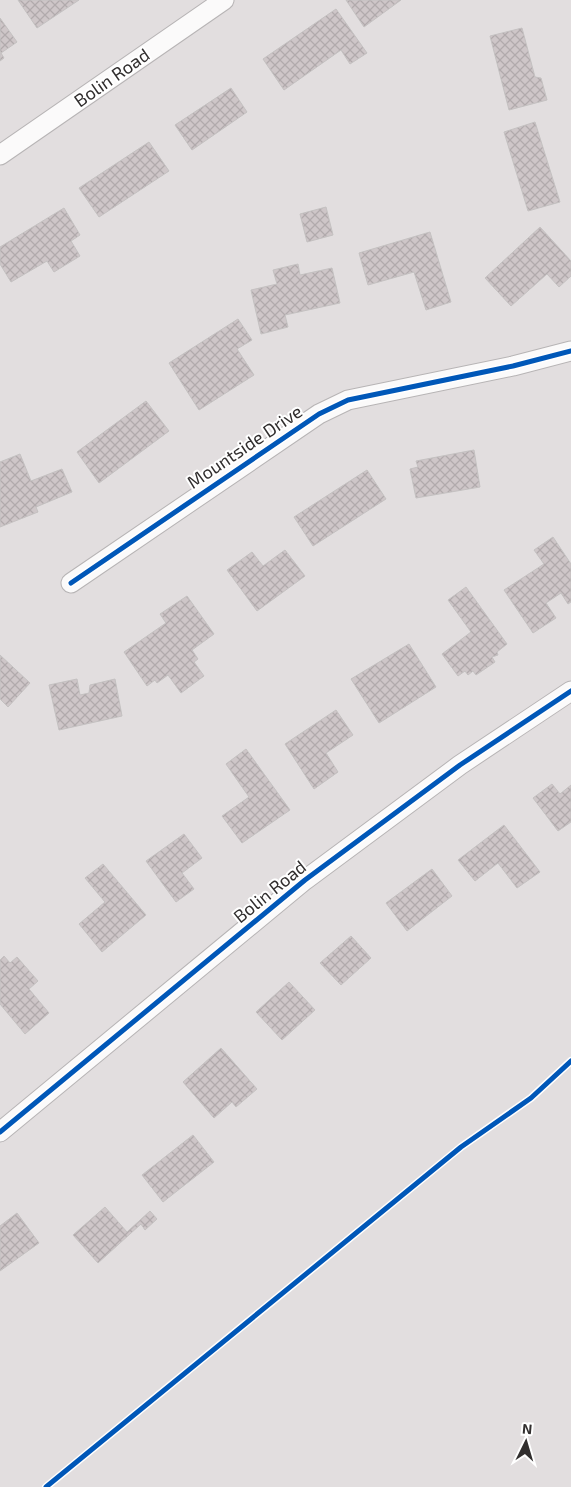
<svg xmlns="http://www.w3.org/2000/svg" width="571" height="1487" viewBox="0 0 571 1487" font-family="'Exo 2',sans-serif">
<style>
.building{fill:url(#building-cross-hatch);stroke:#c4c1c1}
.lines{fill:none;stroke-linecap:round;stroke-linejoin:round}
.minor-casing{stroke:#b7b4b5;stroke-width:21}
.minor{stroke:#fbfafa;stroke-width:19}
.cycleway-casing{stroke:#fff;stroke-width:8}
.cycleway{stroke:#0057b8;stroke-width:5}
.labels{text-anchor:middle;stroke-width:4;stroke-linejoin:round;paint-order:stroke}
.street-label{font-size:18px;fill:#312e2e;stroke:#fff}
</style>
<defs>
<pattern id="building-cross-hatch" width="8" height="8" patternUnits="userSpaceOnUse" patternTransform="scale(1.25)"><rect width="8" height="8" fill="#cec6c8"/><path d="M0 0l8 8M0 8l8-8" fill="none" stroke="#b1aaac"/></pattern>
</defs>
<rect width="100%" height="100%" fill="#e2dedf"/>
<g class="building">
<polygon points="18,0 79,0 37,28"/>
<polygon points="346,0 401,0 364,27"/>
<polygon points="336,9 367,53 350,64 341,50 284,90 263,59"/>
<polygon points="0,18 17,42 1,53 4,58 0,61"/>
<polygon points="522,28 535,77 541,78 547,100 509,110 490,36"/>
<polygon points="231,88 247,112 192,150 175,125"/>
<polygon points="535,122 560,202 528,211 504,132"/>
<polygon points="149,142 169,171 99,217 79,188"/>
<polygon points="326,207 333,235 307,242 300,214"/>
<polygon points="64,208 80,235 71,241 80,256 54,272 47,261 11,282 0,264 0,247"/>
<polygon points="540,227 571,261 571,276 559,287 547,274 511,306 485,278"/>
<polygon points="430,232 451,302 426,310 414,272 368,285 359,253"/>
<polygon points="298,264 300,275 332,268 340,303 285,315 288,327 261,334 251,290 277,284 273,270"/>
<polygon points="238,319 252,340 237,349 254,375 199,410 169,363"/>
<polygon points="146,401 169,431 99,483 77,452"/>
<polygon points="474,450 480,487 416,498 410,469 418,467 416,461"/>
<polygon points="20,454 31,481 62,469 72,492 36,507 38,512 0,527 0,462"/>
<polygon points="367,470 386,499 313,546 294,517"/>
<polygon points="553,537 571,564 571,602 568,604 561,593 546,603 556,618 533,633 504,590 544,564 534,550"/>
<polygon points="285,550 305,576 257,611 227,570 252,552 263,566"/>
<polygon points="466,587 507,644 497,652 498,655 492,657 495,662 476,675 473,671 468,675 465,671 458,676 442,654 471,632 448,600"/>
<polygon points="187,596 214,634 192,650 198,659 194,662 204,676 181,693 168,675 157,683 155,680 147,686 124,652 166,623 160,614"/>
<polygon points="409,644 436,687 379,723 351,679"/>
<polygon points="0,655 30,683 8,707 0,699"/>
<polygon points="77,679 80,695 89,693 90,685 115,679 122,716 59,730 49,685"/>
<polygon points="336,710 353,735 326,753 338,772 314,789 285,744"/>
<polygon points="246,749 290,810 242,843 222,816 249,797 226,764"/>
<polygon points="552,784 560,794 571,785 571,822 558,831 533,798"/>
<polygon points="504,825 540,872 517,888 498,863 475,881 458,860"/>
<polygon points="184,834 202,858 182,873 194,889 176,902 146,861"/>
<polygon points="103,864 146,915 102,952 79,924 105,902 85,878"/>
<polygon points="432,869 452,896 407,931 386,903"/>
<polygon points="351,936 371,958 341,985 320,963"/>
<polygon points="4,956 10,963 17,957 38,981 29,989 49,1013 25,1034 0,1004 0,960"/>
<polygon points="289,982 315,1010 282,1040 256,1012"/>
<polygon points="221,1048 257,1089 236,1107 232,1102 214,1118 183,1082"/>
<polygon points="193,1135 214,1162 163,1202 142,1175"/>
<polygon points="105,1207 127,1232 150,1211 157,1219 145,1230 141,1224 98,1263 73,1235"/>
<polygon points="17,1213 39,1243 0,1271 0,1226"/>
</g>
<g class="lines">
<defs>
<g id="minor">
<polyline points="0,155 224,0"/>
<polyline points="71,583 319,414 348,400 513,366 571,351"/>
<polyline points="0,1132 305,880 460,765 571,691"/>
</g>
</defs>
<use href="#minor" class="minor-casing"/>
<use href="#minor" class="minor"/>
<defs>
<g id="cycleway">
<polyline points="71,583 319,414 348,400 513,366 571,351"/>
<polyline points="0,1132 305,880 460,765 571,691"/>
<polyline points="46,1487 461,1147 531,1098 571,1061"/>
</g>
</defs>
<use href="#cycleway" class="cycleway-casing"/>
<use href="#cycleway" class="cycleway"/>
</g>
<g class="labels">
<g class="street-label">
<text transform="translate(112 78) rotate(-35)" y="6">Bolin Road</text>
<text transform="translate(245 447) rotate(-34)" y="6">Mountside Drive</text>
<text transform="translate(270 892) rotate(-39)" y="6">Bolin Road</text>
</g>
</g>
<g transform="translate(526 1442) rotate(5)" stroke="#ffffff" stroke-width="4" paint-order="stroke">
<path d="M0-4L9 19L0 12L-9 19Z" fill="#312e2e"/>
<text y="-8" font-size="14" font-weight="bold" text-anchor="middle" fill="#312e2e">N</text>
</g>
</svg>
